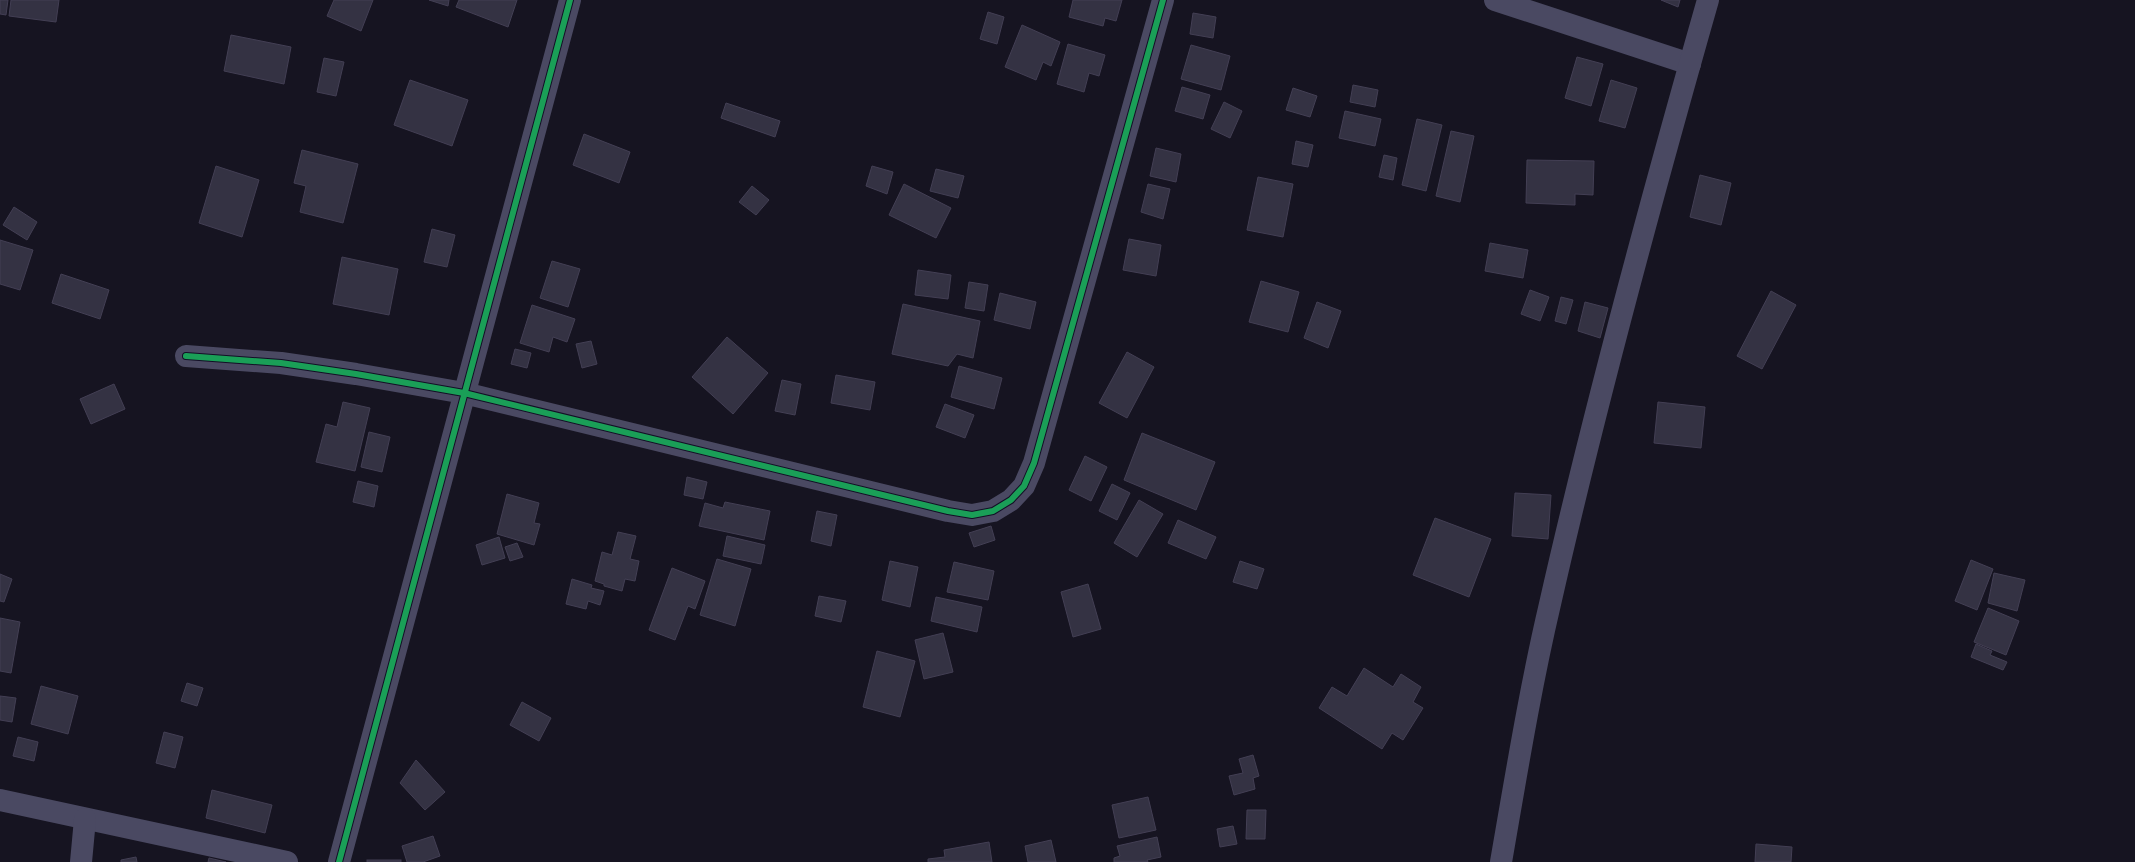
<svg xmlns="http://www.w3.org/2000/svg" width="2135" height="862" viewBox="0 0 2135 862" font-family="'Varela Round',sans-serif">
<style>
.building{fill:#343243;stroke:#433f54}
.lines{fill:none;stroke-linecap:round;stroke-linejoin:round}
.minor{stroke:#4a4962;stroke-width:22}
.cycleway-casing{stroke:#130f26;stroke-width:8}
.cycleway{stroke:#1a9f57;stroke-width:6}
</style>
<rect width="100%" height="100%" fill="#161421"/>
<g class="building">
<polygon points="0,0 8,0 6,15 0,14"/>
<polygon points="11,0 59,0 56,22 9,16"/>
<polygon points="334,0 373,0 361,31 327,16"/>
<polygon points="429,0 449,0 448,6"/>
<polygon points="459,0 517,0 508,27 456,7"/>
<polygon points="1073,0 1122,0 1116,21 1105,18 1103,26 1069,17"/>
<polygon points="1661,0 1680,0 1678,7"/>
<polygon points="988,12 1004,17 997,44 980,39"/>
<polygon points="1193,13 1216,17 1213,38 1190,34"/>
<polygon points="1022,25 1060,42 1051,66 1043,62 1036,80 1005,67"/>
<polygon points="231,35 291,47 284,84 224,71"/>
<polygon points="1068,44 1105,55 1099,76 1089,73 1084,92 1057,84"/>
<polygon points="1191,45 1230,56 1221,90 1181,79"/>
<polygon points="1577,57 1603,64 1591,106 1565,98"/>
<polygon points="324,58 344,62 336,96 317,92"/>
<polygon points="410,80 468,100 452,146 394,125"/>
<polygon points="1611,80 1637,88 1625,128 1599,121"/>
<polygon points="1353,85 1378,90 1375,107 1350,102"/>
<polygon points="1182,87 1210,95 1203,119 1175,111"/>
<polygon points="1293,88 1317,96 1310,117 1286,110"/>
<polygon points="1224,102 1242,111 1230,138 1211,129"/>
<polygon points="726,103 780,121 775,137 721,118"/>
<polygon points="1345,111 1381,119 1375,146 1339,138"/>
<polygon points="1417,119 1442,125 1426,191 1402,185"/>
<polygon points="1451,131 1474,136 1460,202 1436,196"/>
<polygon points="584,134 630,152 619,183 573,165"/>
<polygon points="1296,141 1313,145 1308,167 1292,164"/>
<polygon points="1156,148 1181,154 1176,182 1150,176"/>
<polygon points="302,150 358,164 343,223 300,212 306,186 294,183"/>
<polygon points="1384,155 1397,158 1393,180 1379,177"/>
<polygon points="1527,160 1594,161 1593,195 1575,194 1575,205 1526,203"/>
<polygon points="216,166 259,180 242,237 199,223"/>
<polygon points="872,166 893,172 887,194 866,186"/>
<polygon points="936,169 964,176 958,198 930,191"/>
<polygon points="1700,175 1731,183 1721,225 1690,217"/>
<polygon points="1258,177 1293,184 1283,237 1247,230"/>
<polygon points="904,184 951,208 936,238 889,215"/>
<polygon points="1148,184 1170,189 1163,219 1141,212"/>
<polygon points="752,186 769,200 756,215 739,202"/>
<polygon points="14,207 37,222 27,240 3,225"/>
<polygon points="432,229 455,235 447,267 424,262"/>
<polygon points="1129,239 1161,245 1156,276 1123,270"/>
<polygon points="0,240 33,250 20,290 0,284"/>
<polygon points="1490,243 1528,250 1523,278 1485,271"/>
<polygon points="342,257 398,269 389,315 333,304"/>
<polygon points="552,261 580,269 568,307 540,298"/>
<polygon points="918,270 951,275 948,299 915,295"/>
<polygon points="61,274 109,290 100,319 52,303"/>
<polygon points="1261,281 1299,292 1288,332 1249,322"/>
<polygon points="969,282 988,285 984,311 965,308"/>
<polygon points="1530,290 1549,297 1540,321 1521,314"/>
<polygon points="1771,291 1796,305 1762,369 1737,356"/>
<polygon points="1000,293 1036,302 1030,329 994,320"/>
<polygon points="1561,297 1573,300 1566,324 1555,321"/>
<polygon points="1317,302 1341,311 1328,348 1304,338"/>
<polygon points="1585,302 1608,308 1600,338 1578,331"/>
<polygon points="903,304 980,321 973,358 957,354 948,366 892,354"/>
<polygon points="532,305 575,319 567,342 553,337 549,352 520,343"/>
<polygon points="727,337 768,373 733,414 692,377"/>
<polygon points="591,341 597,364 582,368 576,344"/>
<polygon points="515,349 531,353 527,368 511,364"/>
<polygon points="1127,352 1154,367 1127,418 1099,403"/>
<polygon points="959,366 1002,378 994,409 951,397"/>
<polygon points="836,375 875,382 870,410 831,403"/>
<polygon points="782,380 801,384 795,415 775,411"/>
<polygon points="114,384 125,409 91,424 80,399"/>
<polygon points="343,402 370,408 355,471 316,462 326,424 337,427"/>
<polygon points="1658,402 1705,407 1701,448 1654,443"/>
<polygon points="945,404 974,415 965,438 936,427"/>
<polygon points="369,432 390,437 382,472 361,467"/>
<polygon points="1142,433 1215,462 1196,510 1124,480"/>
<polygon points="1085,456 1107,467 1091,501 1069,490"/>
<polygon points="687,477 707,482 703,499 684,495"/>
<polygon points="358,481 378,486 374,507 353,502"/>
<polygon points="1112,484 1130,493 1117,520 1099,511"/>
<polygon points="1515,493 1551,495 1548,539 1512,536"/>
<polygon points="507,494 539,503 534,523 540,524 534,545 497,534"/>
<polygon points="1139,500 1163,514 1137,557 1114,543"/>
<polygon points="725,502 770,511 764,540 699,526 705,503 723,508"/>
<polygon points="817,511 837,515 831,546 811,541"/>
<polygon points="1435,518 1491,539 1469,597 1413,575"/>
<polygon points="1178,520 1216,537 1206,559 1168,543"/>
<polygon points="991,526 995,540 974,547 969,533"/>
<polygon points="618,532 636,536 630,559 639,561 635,581 625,579 622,591 604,586 604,584 595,581 602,552 612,555"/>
<polygon points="727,536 765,545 761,564 723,556"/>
<polygon points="499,537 505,558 482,565 476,545"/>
<polygon points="517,543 523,557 510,561 505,547"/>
<polygon points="717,559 751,569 735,626 700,615"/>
<polygon points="1971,560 1993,569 1977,610 1955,601"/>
<polygon points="890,561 918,567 910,607 882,600"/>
<polygon points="1240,561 1264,569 1257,589 1233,582"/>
<polygon points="954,562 994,571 988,600 947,592"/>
<polygon points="672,568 705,581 695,609 688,606 675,640 649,630"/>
<polygon points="1994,573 2025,580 2017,611 1988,603"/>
<polygon points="0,574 12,579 4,602 0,601"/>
<polygon points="572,579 592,585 591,588 604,591 600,605 588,601 586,609 566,604"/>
<polygon points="1088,584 1101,629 1073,637 1061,592"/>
<polygon points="819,596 846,601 841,622 815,616"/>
<polygon points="936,597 982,607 977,632 931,621"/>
<polygon points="1988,608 2019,621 2006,655 1974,642"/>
<polygon points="0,618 20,622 11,673 0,671"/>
<polygon points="943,633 953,672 924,679 915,640"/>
<polygon points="1976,644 1992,651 1990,655 2007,662 2003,670 1971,657"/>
<polygon points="877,651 915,661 900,717 863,707"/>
<polygon points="1364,668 1393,687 1401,674 1421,687 1413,702 1423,708 1403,740 1392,733 1382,749 1319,708 1332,687 1347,696"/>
<polygon points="187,683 203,688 197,706 181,701"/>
<polygon points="41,686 78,696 68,734 31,724"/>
<polygon points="0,696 16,698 12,722 0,720"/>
<polygon points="522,702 551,718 539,741 510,725"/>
<polygon points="164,732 183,737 175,768 156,763"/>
<polygon points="18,737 38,742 34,761 13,756"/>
<polygon points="1253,755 1259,776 1253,778 1255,789 1234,795 1229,776 1243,773 1239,759"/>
<polygon points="416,760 445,792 425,810 400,783"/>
<polygon points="212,790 272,805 265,833 206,818"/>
<polygon points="1148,797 1156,830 1119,838 1112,805"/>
<polygon points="1247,810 1266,810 1265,839 1246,839"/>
<polygon points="1233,826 1237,844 1220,847 1217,829"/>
<polygon points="433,836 440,856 423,862 407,862 402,846"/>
<polygon points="1157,837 1161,857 1147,860 1148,862 1114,862 1114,858 1120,856 1117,846"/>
<polygon points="1051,840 1056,862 1028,862 1025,846"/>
<polygon points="989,842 992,862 928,862 928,859 945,857 944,850"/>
<polygon points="1756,844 1792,847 1791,862 1755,862"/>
<polygon points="136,857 137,862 121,862 121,860"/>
<polygon points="209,858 226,862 208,862"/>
<rect x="367" y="860" width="34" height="2"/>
</g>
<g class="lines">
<g class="minor">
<polyline points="1495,0 1690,64"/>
<polyline points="186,356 281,363 356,374 464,393 948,511 972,515 993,511 1011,500 1024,486 1034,463 1163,0"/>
<polyline points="0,800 287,862"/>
<polyline points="81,862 85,819"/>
<polyline points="339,862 570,0"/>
<path d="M1501 862C1516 776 1530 689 1550 604 1596 401 1651 200 1708 0"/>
</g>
<defs>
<g id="cycleway">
<polyline points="186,356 281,363 356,374 464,393 948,511 972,515 993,511 1011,500 1024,486 1034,463 1163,0"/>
<polyline points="339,862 570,0"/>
</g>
</defs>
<use href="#cycleway" class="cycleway-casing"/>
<use href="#cycleway" class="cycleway"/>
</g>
</svg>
